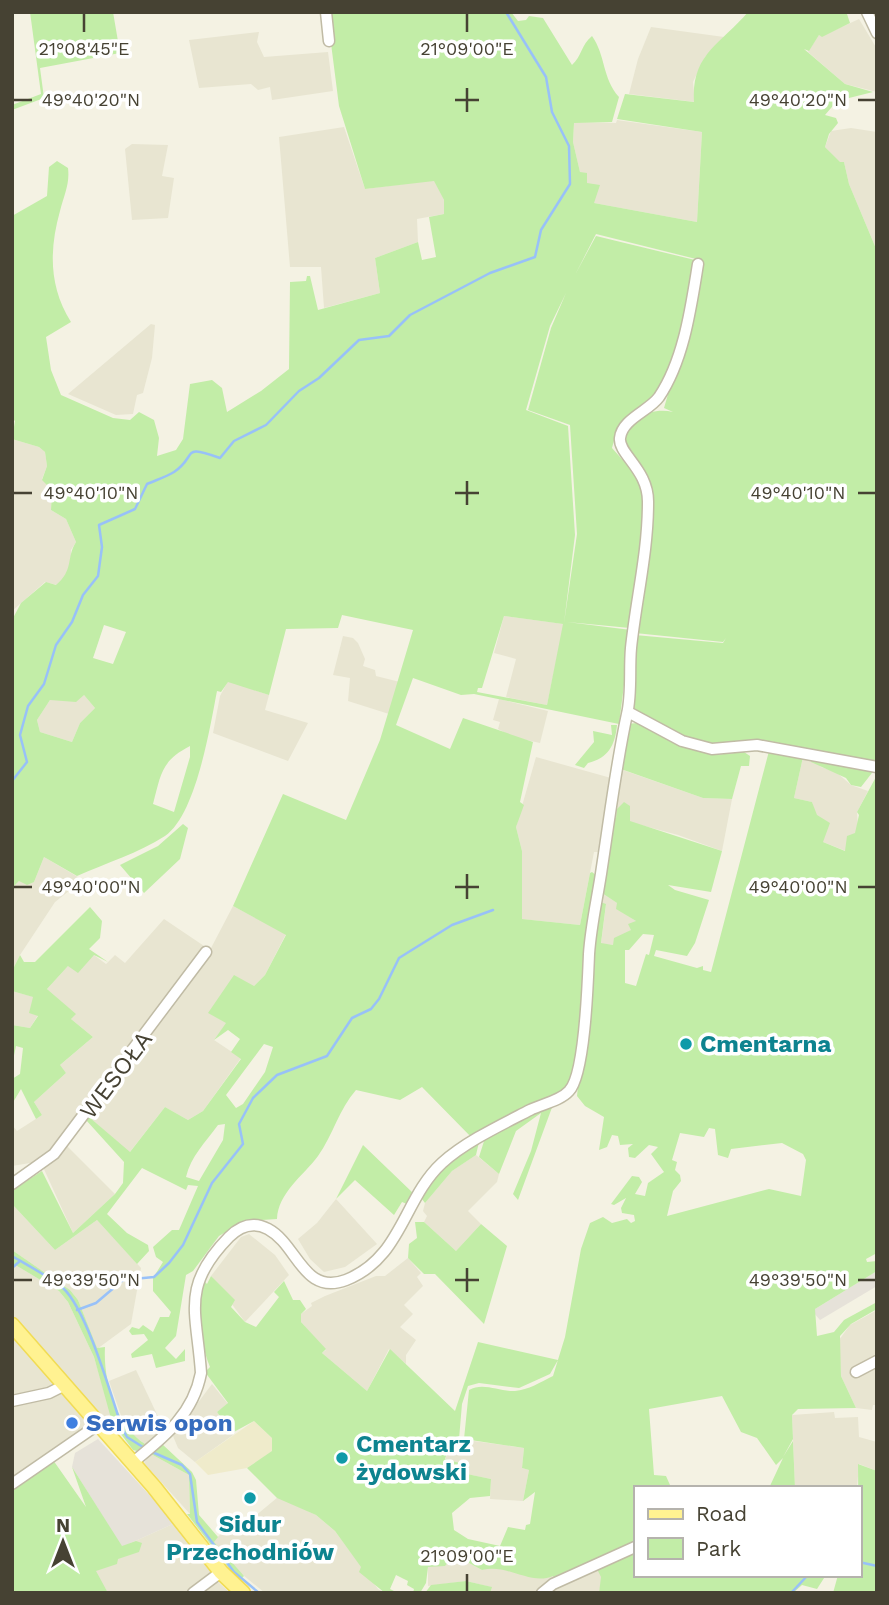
<svg xmlns="http://www.w3.org/2000/svg" width="889" height="1605" viewBox="0 0 889 1605" font-family="'Work Sans',sans-serif">
<style>
.residential{fill:#e8e5d1}
.industrial{fill:#e6e2d9}
.education{fill:#efebcb}
.green{fill:#c2eda7;fill-rule:evenodd}
.lines{fill:none;stroke-linecap:round;stroke-linejoin:round}
.stream{stroke:#98c1f8;stroke-width:2.5}
.minor-casing{stroke:#c0bba5;stroke-width:13}
.major-casing{stroke:#f1dc54;stroke-width:17}
.minor{stroke:#fff;stroke-width:10}
.major{stroke:#fff291;stroke-width:14}
.ticks{fill:none;stroke:#464233;stroke-width:2.5}
.culture-dot{fill:#0f9aa8;stroke:#fff;stroke-width:2.5}
.shop-dot{fill:#3f7fe0;stroke:#fff;stroke-width:2.5}
.labels{text-anchor:middle;stroke-width:7;stroke-linejoin:round;paint-order:stroke}
.culture-label{font-size:24px;font-weight:bold;fill:#0d838f;stroke:#fff;text-anchor:start}
.street-label{font-size:24px;fill:#464233;stroke:#fff}
.shop-label{font-size:24px;font-weight:bold;fill:#366cbe;stroke:#fff;text-anchor:start}
.ticks-label{font-size:18px;text-anchor:middle;fill:#464233;stroke:#fff;stroke-width:7;stroke-linejoin:round;paint-order:stroke}
</style>
<rect width="100%" height="100%" fill="#f4f2e3"/>
<g class="residential">
<polygon points="859,19 877,49 877,92 845,84 808,52 819,35 822,36"/>
<polygon points="651,27 724,37 705,57 693,82 695,102 629,94 638,59"/>
<polygon points="259,32 257,42 264,57 328,52 333,91 272,100 270,87 258,90 251,84 199,88 189,40"/>
<polygon points="617,120 702,132 697,222 594,203 580,172 573,142 574,122 616,123"/>
<polygon points="344,127 365,189 434,180 444,200 444,214 417,219 418,242 375,258 380,293 324,308 321,267 290,267 279,137"/>
<polygon points="851,128 877,132 877,251 849,184 844,162 840,163 825,147 831,131"/>
<polygon points="132,144 168,145 162,176 174,178 168,218 132,220 125,149"/>
<polygon points="151,324 155,325 152,358 143,393 137,395 133,414 116,415 68,394"/>
<polygon points="12,439 39,447 45,452 47,466 42,479 52,490 51,510 66,519 76,542 71,550 71,566 63,579 57,585 45,582 12,611"/>
<polygon points="504,616 564,624 547,705 506,697 516,659 494,653"/>
<polygon points="343,636 353,638 358,643 365,659 363,666 375,670 376,676 400,682 389,714 348,701 350,678 333,675"/>
<polygon points="228,681 269,695 265,710 308,723 288,761 213,733 220,696"/>
<polygon points="84,695 95,708 80,723 72,742 40,732 37,720 50,700"/>
<polygon points="499,699 548,711 540,743 513,737 498,729 500,722 493,720"/>
<polygon points="536,757 611,778 601,852 594,852 580,925 521,919 522,851 516,827"/>
<polygon points="803,757 813,757 821,767 836,772 851,785 868,791 857,812 858,828 846,851 823,842 812,802 794,798"/>
<polygon points="620,769 703,798 732,799 722,851 678,835 611,817"/>
<polygon points="44,857 83,880 55,902 20,955 12,971 12,888 19,881 34,882"/>
<polygon points="602,893 617,903 617,909 636,921 631,930 614,945 601,944 606,905 600,901"/>
<polygon points="233,906 286,934 265,975 254,986 209,1013 227,1023 214,1040 241,1058 203,1111 188,1120 165,1107 129,1153 89,1117 66,1145 115,1194 73,1233 43,1167 30,1163 12,1166 12,1125 17,1131 42,1115 34,1102 66,1073 59,1066 93,1037 71,1019 75,1014 47,989 68,966 94,955 106,964 115,955 125,963 164,919 210,950"/>
<polygon points="12,991 34,997 38,1015 30,1028 12,1025"/>
<polygon points="476,1155 499,1174 497,1182 468,1211 481,1224 456,1251 424,1222 427,1216 423,1211 425,1203 452,1171"/>
<polygon points="336,1199 377,1244 345,1267 324,1272 310,1259 298,1239 317,1223"/>
<polygon points="12,1204 55,1250 97,1220 141,1268 131,1324 97,1349 78,1300 70,1290 12,1250"/>
<polygon points="249,1234 275,1255 289,1275 245,1322 211,1276 241,1237"/>
<polygon points="408,1258 421,1273 417,1277 423,1286 404,1305 413,1314 400,1327 416,1340 406,1355 406,1364 389,1349 367,1391 322,1353 326,1350 301,1322 301,1314 312,1306 311,1303 325,1296 376,1276 385,1276"/>
<polygon points="12,1263 59,1291 68,1302 94,1357 113,1422 12,1478"/>
<polygon points="877,1310 877,1405 873,1405 872,1410 856,1408 841,1376 839,1340 850,1325"/>
<polygon points="136,1370 162,1425 161,1430 145,1444 126,1430 109,1381"/>
<polygon points="212,1384 228,1404 217,1412 233,1435 195,1462 178,1448 173,1436"/>
<polygon points="834,1412 835,1418 858,1417 859,1437 877,1442 877,1471 859,1464 857,1488 795,1488 792,1415"/>
<polygon points="452,1438 524,1448 522,1468 529,1470 523,1501 490,1499 491,1479 461,1473 445,1460"/>
<polygon points="151,1454 189,1475 190,1514 144,1463"/>
<polygon points="278,1497 316,1515 335,1531 378,1589 385,1593 265,1593 238,1571 213,1541 237,1520 243,1526"/>
<polygon points="175,1523 217,1581 230,1593 108,1593 94,1570 122,1547"/>
<polygon points="454,1555 482,1570 494,1566 522,1574 554,1576 555,1580 594,1563 602,1577 599,1593 490,1593 491,1587 466,1581 428,1586 428,1566"/>
</g>
<g class="industrial">
<polygon points="877,1271 877,1286 820,1320 814,1313 815,1309"/>
<polygon points="98,1439 175,1523 122,1547 72,1467 75,1453"/>
</g>
<polygon class="education" points="254,1421 272,1438 273,1451 247,1468 208,1475 195,1462"/>
<g class="green">
<polygon points="30,12 113,12 120,53 40,68 44,98 12,110 12,105 41,94"/>
<path d="M327 12H511L518 21 526 20 529 16 543 18 572 65C582 56 581 45 592 36 606 56 602 78 619 97L612 122 574 123 573 142 580 172 587 173V183L600 185 594 203 697 222 702 132 617 119 625 94 694 102C691 54 720 45 748 12H860V13L847 14 850 23 822 37 819 35 809 51 804 49 845 84 873 92 837 101 825 115 836 118 838 123 829 134 825 147 840 162H844L849 184 877 251V765L770 741 704 744 671 731 634 709 631 698 635 635 723 643 726 638 723 642 635 633 646 566 650 488 622 439C632 418 651 407 673 412L664 408 698 291 701 262 696 259 596 234 575 275 596 236 695 260C689 299 676 362 654 395 639 420 621 412 612 448L644 484 641 555 630 628 567 622 631 630 619 724 474 694 461 695 413 678 396 725 450 749 463 718 533 742 520 802 524 805 516 827 522 851V919L580 925 590 873 592 872 598 877 593 906 598 901 606 904 601 943 613 945 614 938 631 930 628 924 636 921 616 909 617 903 602 893 612 797 611 817 616 818 617 809 624 802 630 806V821L722 851 711 892 668 885 675 890 709 900 695 943 687 956 656 950 654 956 697 968 703 966V970L711 972 769 751 803 757 794 798 812 802 817 815 830 823 823 842 845 851 847 836 855 833 859 815 857 812 877 775V1253L866 1259 867 1262 877 1261V1271L815 1309 817 1336 834 1332 844 1320 877 1302V1309L851 1324 840 1336 841 1376 856 1408 798 1409 792 1415 793 1439 783 1457 793 1441 795 1488H769L783 1458 776 1465 757 1438 741 1432 722 1396 649 1409 654 1475 666 1476 670 1485 668 1488H635V1575H826L817 1589 802 1585 793 1593H599L601 1577 594 1563 555 1580 553 1576C530 1586 507 1563 482 1570L454 1555 445 1566 428 1567 426 1583 420 1593H413L414 1589 407 1585 408 1581 396 1575 390 1589 398 1593H385L359 1572 361 1567 335 1531 316 1515 277 1498 247 1468 272 1451V1438L254 1421 232 1433 217 1412 228 1403 205 1372 210 1367C200 1342 195 1308 203 1280L207 1284 211 1276 235 1300 231 1307 245 1322 256 1327 279 1297 274 1292 284 1281 293 1300H300L306 1309 301 1314V1322L326 1349 322 1353 367 1391 390 1349 455 1411 478 1342 558 1360 550 1374 519 1388 479 1383 468 1386 462 1404 459 1439 452 1438 445 1459 463 1464 462 1473 491 1479 490 1496 470 1498 452 1513 454 1530 468 1539 500 1546 508 1527 525 1530 526 1525 530 1524 535 1492 523 1501 529 1470 522 1468 524 1448 464 1439 469 1390C484 1382 499 1392 515 1391 528 1390 541 1382 553 1376L565 1337 581 1249 590 1223 603 1217 612 1223 627 1219 631 1223 635 1221 634 1215 622 1213 621 1208 626 1198 614 1205 611 1204 632 1176 639 1177 642 1182 635 1194 645 1196 648 1183 664 1172 651 1154 658 1147 649 1145 635 1158 629 1157 628 1148 633 1144 620 1145 618 1136 612 1135 607 1147 599 1150 604 1117 585 1106 577 1096 583 1036 580 1037 574 1077 568 1091 527 1107 473 1139 422 1087 400 1100 356 1090C339 1109 333 1135 318 1156 303 1176 278 1193 277 1219L244 1221 219 1236 193 1271 186 1275 176 1336 165 1348 176 1359 185 1349V1361L156 1368 152 1354 132 1358 131 1354 148 1340 144 1334 132 1335 129 1331 132 1327 139 1329 143 1325 153 1332 160 1317H169L171 1312 153 1291V1278L163 1262 156 1257 153 1247 172 1230H179L198 1186 188 1185 186 1190 142 1168 107 1214 127 1233 148 1245 149 1251 137 1264 97 1220 55 1250 12 1204V1186H19L42 1171 73 1233 115 1194 123 1183 124 1162 86 1120 89 1117 130 1152 165 1107 188 1120 203 1111 241 1059 231 1052 240 1039 228 1030 214 1040 226 1023 208 1013 234 975 254 986 265 975 286 935 233 906 283 794 346 820 380 740 413 630 342 615 338 628 286 629 269 695 228 682 221 692 217 691C210 727 196 815 165 836 139 853 106 863 77 876L44 857 34 882 27 885 19 881 12 888V620L21 603 46 582 56 585C74 570 66 558 76 542L66 519 51 510 52 490 42 480 47 466 45 452 39 447 12 439 15 421 12 418V216L47 196 49 167 57 161 68 168C70 184 64 195 60 211 49 250 49 287 71 322L46 337 51 370 61 395 113 418 130 420 139 412 154 420 159 438 157 456 176 450 183 439 190 384 212 380 222 388 227 412 261 391 289 369 290 282 306 281 307 276H310L318 310 380 293 375 258 418 242 422 260 436 257 429 217 444 214V200L434 181 365 189 339 106ZM566 293 551 328 528 410 570 425 577 534 564 623 575 535 568 426 526 410 550 326ZM504 616 563 624 547 705 477 692 478 688H482ZM104 625 126 632 113 664 93 658ZM84 695 95 708 80 723 72 742 40 732 37 720 50 700 76 702ZM190 746V757L174 812 153 804C161 774 161 761 190 746ZM643 934 654 935 649 955 646 954 636 986 625 983V950H629ZM264 1044 273 1047 265 1072 243 1104 236 1108 226 1095ZM225 1124 223 1140 199 1181 186 1177C191 1156 205 1143 218 1125ZM709 1128 715 1129 718 1155 728 1158 731 1149 782 1143 803 1154 806 1160 801 1196 769 1189 667 1216 673 1191 681 1181 680 1175 675 1170 677 1162 672 1160 680 1133 704 1137Z"/>
<polygon points="637,723 714,755 744,752 750,756 749,766 741,766 732,799 703,798 618,768 627,724"/>
<path d="M611 725H617C615 746 608 758 588 763L584 768 575 765 594 742 593 731 612 735Z"/>
<polygon points="813,757 875,769 861,787 851,785 846,778 811,762"/>
<polygon points="183,824 188,828 180,859 144,893 120,865 158,846"/>
<polygon points="90,907 102,921 100,938 89,949 108,962 94,955 78,973 68,966 47,989 76,1014 71,1019 93,1037 60,1065 66,1073 34,1102 42,1115 36,1119 21,1089 12,1104 12,1079 20,1074 23,1048 16,1046 12,1065 12,1025 30,1028 38,1016 29,1013 33,997 12,991 12,971 20,955 24,962 35,962"/>
<polygon points="554,1102 518,1200 513,1194 531,1151 541,1113 516,1131 499,1174 479,1157 485,1138"/>
<polygon points="479,1142 476,1155 452,1171 425,1203 419,1195 444,1164"/>
<polygon points="363,1145 413,1193 407,1204 402,1202 394,1215 355,1180 336,1199"/>
<polygon points="415,1222 424,1222 456,1251 481,1224 507,1246 484,1324 435,1274 424,1274 408,1258 409,1244 417,1238"/>
<path d="M12 1250 70 1290 78 1300 97 1348 105 1347C103 1381 116 1425 145 1444L137 1451 133 1450 112 1422 94 1357 68 1302 59 1291 12 1263Z"/>
<polygon points="162,1444 192,1472 196,1480 199,1515 218,1537 214,1542 244,1576 239,1581 187,1514 190,1514 189,1475 151,1454"/>
<polygon points="53,1460 86,1507 72,1467 122,1546 136,1541 142,1543 139,1552 118,1559 117,1564 96,1571 108,1593 12,1593 12,1487"/>
<polygon points="858,1464 877,1471 877,1593 833,1593 838,1575 859,1575"/>
<polygon points="466,1581 492,1587 490,1593 425,1593 431,1585"/>
</g>
<g class="lines">
<g class="stream">
<path d="M12 781 27 762 20 735 28 706 44 684 56 645 72 622 83 595 98 576 102 547 99 525 135 509 147 484C156 480 166 477 174 472 198 456 180 443 220 458L234 441 266 425 299 391 319 378 359 340 389 336 410 315 490 273 535 257 541 230 570 184 569 146 552 112 546 77 506 12"/>
<path d="M12 1256C29 1266 48 1276 63 1288 87 1310 111 1395 122 1428L127 1437 146 1449"/>
<polyline points="12,1268 20,1261"/>
<polyline points="77,1310 96,1303 123,1280 154,1277 169,1263 183,1245 212,1183 243,1144 239,1124 253,1098 277,1075 327,1056 352,1018 371,1009 379,999 399,958 452,925 493,910"/>
<polyline points="152,1452 182,1465 190,1474 197,1522 234,1572 259,1593"/>
<polyline points="859,1562 877,1566"/>
<polyline points="791,1593 808,1575"/>
</g>
<defs>
<g id="minor">
<polyline points="326,12 329,41"/>
<polyline points="867,12 877,33"/>
<polyline points="628,712 682,741 712,749 757,745 877,767"/>
<polyline points="12,1184 54,1154 206,952"/>
<polyline points="856,1372 877,1361"/>
<polyline points="12,1401 49,1393 65,1385"/>
<path d="M132 1463C164 1437 193 1415 201 1373 197 1312 180 1287 229 1237 240 1226 253 1221 268 1229 298 1245 303 1296 346 1280 402 1258 403 1199 442 1163 465 1142 501 1125 530 1110 542 1104 560 1101 569 1091 585 1075 588 979 589 954 591 924 598 896 602 867 610 815 616 765 627 714 632 693 629 670 631 648 636 600 648 552 648 503 649 470 618 454 620 438 622 419 649 411 659 397 684 360 691 307 698 264"/>
<polyline points="12,1484 99,1424"/>
<polyline points="193,1593 221,1572"/>
<polyline points="542,1593 553,1584 635,1547"/>
</g>
<polyline id="major" points="12,1325 154,1487 221,1572 243,1593"/>
</defs>
<use href="#minor" class="minor-casing"/>
<use href="#major" class="major-casing"/>
<use href="#minor" class="minor"/>
<use href="#major" class="major"/>
</g>
<path class="ticks" d="M84 14V32M467 14V32M467 88V112M14 100H32M455 100H479M858 100H875M467 481V505M14 493H32M455 493H479M858 493H875M467 874V899M14 887H32M455 887H479M858 887H875M467 1268V1292M14 1280H32M455 1280H479M858 1280H875M467 1574V1591"/>
<g class="culture-dot">
<circle cx="686" cy="1044" r="7"/>
<circle cx="342" cy="1458" r="7"/>
<circle cx="250" cy="1498" r="7"/>
</g>
<circle class="shop-dot" cx="72" cy="1423" r="7"/>
<g class="labels">
<g class="culture-label">
<text x="700" y="1052">Cmentarna</text>
<text x="356" y="1452">Cmentarz<tspan x="356" dy="28">żydowski</tspan></text>
<text x="250" y="1532" text-anchor="middle">Sidur<tspan x="250" dy="28">Przechodniów</tspan></text>
</g>
<g class="street-label">
<text transform="translate(116 1075) rotate(-53)" y="8">WESOŁA</text>
</g>
<g class="shop-label">
<text x="86" y="1431">Serwis opon</text>
</g>
</g>
<g class="ticks-label">
<text x="84" y="55">21°08'45"E</text>
<text x="467" y="55">21°09'00"E</text>
<text x="91" y="106">49°40'20"N</text>
<text x="798" y="106">49°40'20"N</text>
<text x="91" y="499">49°40'10"N</text>
<text x="798" y="499">49°40'10"N</text>
<text x="91" y="893">49°40'00"N</text>
<text x="798" y="893">49°40'00"N</text>
<text x="91" y="1286">49°39'50"N</text>
<text x="798" y="1286">49°39'50"N</text>
<text x="467" y="1562">21°09'00"E</text>
</g>
<rect width="889" height="1605" fill="none" stroke="#464233" stroke-width="28"/>
<rect x="634" y="1486" width="228" height="91" fill="#ffffff" stroke="#b5b3ad" stroke-width="2"/>
<rect x="648" y="1509" width="35" height="10" fill="#fff291" stroke="#b5b3ad" stroke-width="2"/>
<text x="696" y="1521" font-size="21" fill="#464233">Road</text>
<rect x="648" y="1538" width="35" height="21" fill="#c2eda7" stroke="#b5b3ad" stroke-width="2"/>
<text x="696" y="1556" font-size="21" fill="#464233">Park</text>
<g transform="translate(63 1542)" stroke="#ffffff" stroke-width="5" paint-order="stroke">
<path d="M0-5L12 26L0 18L-12 26Z" fill="#464233"/>
<text y="-10" font-size="19" font-weight="bold" text-anchor="middle" fill="#464233">N</text>
</g>
</svg>
